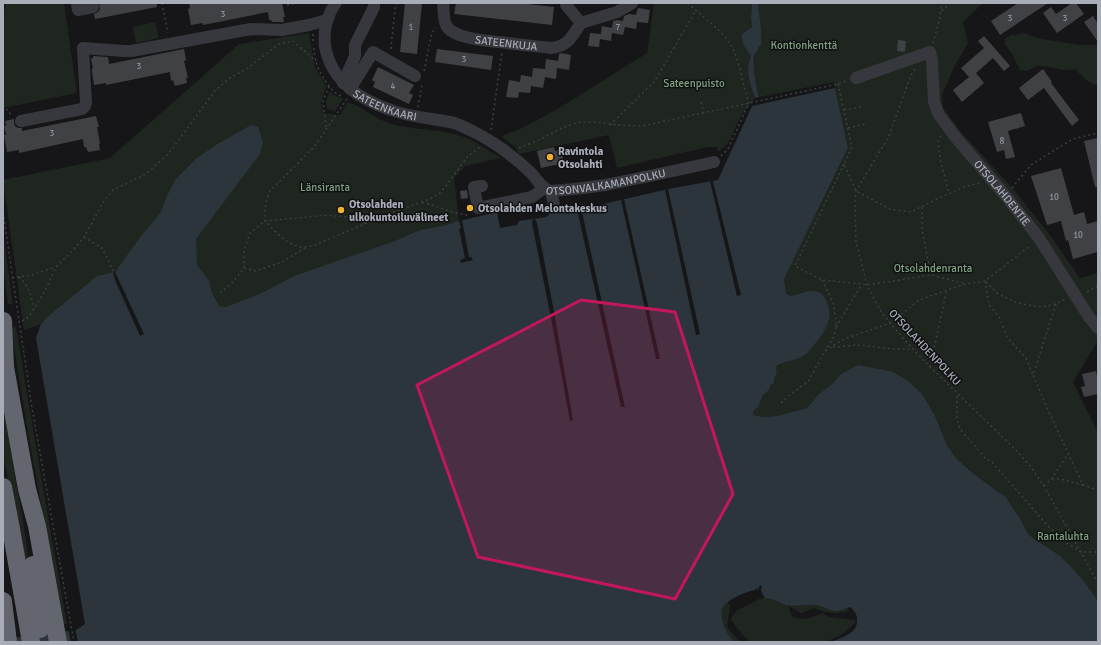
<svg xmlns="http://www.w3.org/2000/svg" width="1101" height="645" viewBox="0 0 1101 645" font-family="Signika,sans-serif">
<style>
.green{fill:#1e261f}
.water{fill:#2c353c}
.pier{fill:#161618}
.building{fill:#404145}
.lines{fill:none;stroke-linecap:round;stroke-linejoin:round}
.path{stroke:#3d3f44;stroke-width:1.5;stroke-dasharray:2 3;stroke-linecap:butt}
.minor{stroke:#37383d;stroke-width:12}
.highway{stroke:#63666e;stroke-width:18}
.marked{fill:#c2185b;fill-opacity:0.2;stroke:#c2185b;stroke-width:3;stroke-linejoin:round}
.poi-dot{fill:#f2b134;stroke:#111113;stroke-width:1.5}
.labels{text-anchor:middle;stroke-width:3;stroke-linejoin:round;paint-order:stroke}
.number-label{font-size:9px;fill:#8e929b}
.street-label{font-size:11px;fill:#a8adb8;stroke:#111113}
.park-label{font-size:11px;fill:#7fa381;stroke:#111113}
.poi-label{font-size:11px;font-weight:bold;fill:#a8adb8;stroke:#111113;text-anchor:start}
</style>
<rect width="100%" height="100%" fill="#161618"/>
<g class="green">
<polygon points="6,3 64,3 77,93 3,108 3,16"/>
<path d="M654 3H752L751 18 752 27 742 34 751 56C750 60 748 64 748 69 748 79 752 89 755 98L741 116 729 142 718 152 717 147H708L617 168 609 135 519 154 516 148 501 136 518 130 556 110 647 53Z"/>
<polygon points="758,3 979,3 981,5 963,22 968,43 954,67 942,95 943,108 961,132 1014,190 1049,234 1080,278 1098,273 1098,340 1073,382 1098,433 1098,601 1087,585 1044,545 1029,535 1019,517 1005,496 997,491 969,470 955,457 947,445 935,416 841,374 833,383 819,394 807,408 777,416 763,417 753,415 754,410 763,395 768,391 774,378 777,374 776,368 777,364 782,362 795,359 803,292 791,296 788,293 786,293 784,279 848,148 834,82 759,97 753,66 755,54 757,52 759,46 761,46 761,28"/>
<polygon points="155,22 159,38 136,43 133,27"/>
<path d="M309 33 315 67 326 86 321 103 323 113 340 115 348 102C363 107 376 120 392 124 416 131 443 128 466 138 478 143 489 151 501 158L465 166 454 178 459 221 226 307 219 306 119 267 113 273 97 276 46 318 41 324 24 330 3 180 110 158 239 44Z"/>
<polygon points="1025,33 1037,38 1080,45 1098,45 1098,84 1094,85 1086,80 1075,69 1064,70 1043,66 1036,66 1027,71 1020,70 1012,54 1005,45 1005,39 1011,35"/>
<polygon points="330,91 332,94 343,99 335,111 327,109 326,100"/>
<polygon points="3,231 13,306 11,304 8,304 8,306 3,264"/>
<polygon points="16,327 39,465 67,624 63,624 27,427 11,328"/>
<polygon points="3,406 26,539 32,600 3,455"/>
<path d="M761 591 765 594 847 606 848 611C835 615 826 613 814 608L801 613 788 606 793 618 806 619 823 613 829 617 855 620V623L844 633 827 642H749L736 627 731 619 736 611 759 599 765 598Z"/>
<polygon points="727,600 730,606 727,627 740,642 728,642 718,605"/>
</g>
<g class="water">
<path d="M752 3H758L761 28V46H759L757 52C757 53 755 53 755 54 751 60 757 90 759 97L755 98C752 89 748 79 748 69 748 64 750 60 751 56 746 48 741 43 742 34L752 27 751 18Z"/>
<path d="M835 88 848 148 784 279 786 293 791 296C798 294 811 289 818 292 822 293 824 296 826 300 835 318 825 331 814 345 812 347 809 352 806 354 798 361 787 360 777 365L776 368 777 374 774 378V383L771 385 768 391 763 395 758 407 754 410 753 415 763 417 777 416 807 408 819 394 833 383 841 374 858 365 893 372 908 381 923 395 935 416 947 445 955 457 969 470 997 491 1005 496 1019 517 1029 535 1060 556 1073 569 1087 585 1098 601V642H832C841 637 858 634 857 620 857 614 855 611 850 607 846 608 842 610 838 611 830 612 824 606 817 605 809 604 792 607 786 605 778 602 773 598 765 598L761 591 762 586 760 585 758 590 757 588 755 590C747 591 727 600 723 607 718 617 727 635 734 642H3V639L76 630 85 624 36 338 41 324 46 318 97 276 115 272 141 236 161 212 166 198 175 180 197 158 216 145 251 125 258 127 263 142 260 154 196 239 197 265 209 281 212 293 219 306 226 307 264 292 294 276 395 241 420 230 443 226 459 221 497 212 500 228 517 225 519 221 546 217 549 215 550 208 559 206C561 211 563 211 569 212L668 189 718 180 752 106Z"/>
</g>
<g class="pier">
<polygon points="710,181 713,181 741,295 737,296"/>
<polygon points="668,189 700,334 696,335 665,190"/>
<polygon points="624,199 660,359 656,359 621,200"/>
<polygon points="577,209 580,209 581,212 582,212 625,407 621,407"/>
<polygon points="533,219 535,219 537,223 555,317 573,420 570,421 551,318 532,223"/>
<polygon points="462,220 469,257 471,257 473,260 461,263 460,260 465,258 459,229 461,228 459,221"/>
<polygon points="115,272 144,334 140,336 115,280 113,273"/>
<polygon points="75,627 78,642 71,642 68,629"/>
</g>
<g class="building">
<polygon points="99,3 157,3 157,7 95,19 94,14 98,12 100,9"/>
<polygon points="189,3 282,3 285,17 283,17 284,22 272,22 271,20 269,20 268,12 203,25 203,23 191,25 188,9 190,8"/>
<polygon points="405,3 422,3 417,54 400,52"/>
<polygon points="456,3 519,3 554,7 552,25 454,14"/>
<polygon points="1018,3 1048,3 1000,35 991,21"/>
<polygon points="1072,3 1076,3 1084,14 1057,33 1043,13 1051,7 1056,14"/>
<polygon points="638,8 650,10 648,23 637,22 636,29 625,27 623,35 612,33 611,41 600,39 599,47 588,46 590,33 601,34 602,26 612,28 613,21 617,20 623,21 624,16 629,14 636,15"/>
<polygon points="1093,16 1098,24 1098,42 1084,22"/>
<polygon points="984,36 1010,66 1004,71 993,58 976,73 984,83 962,102 953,90 969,77 961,68 984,48 978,41"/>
<polygon points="898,40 906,41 905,52 897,51"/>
<polygon points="184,49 186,60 184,61 188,78 186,78 187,83 175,86 173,80 171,81 170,72 106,85 106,83 94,85 92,71 92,68 93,68 91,59 93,58 93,56 108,57 109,64"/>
<polygon points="437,49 493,56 491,70 435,62"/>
<polygon points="561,53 571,55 569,70 557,68 556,79 545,77 543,88 531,86 530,93 519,92 518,98 506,97 509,80 520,82 521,75 532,77 533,68 545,69 546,59 558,61 559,54"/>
<polygon points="378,67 414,85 409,93 413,95 409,104 373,87 375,82 372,80"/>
<polygon points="1043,69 1052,82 1051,83 1079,120 1072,126 1044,88 1028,100 1019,88"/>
<polygon points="1021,113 1025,126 1008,131 1015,157 1006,159 1004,150 997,152 988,122"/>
<polygon points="96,116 99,127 97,127 100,144 99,144 100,150 88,152 86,147 84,147 83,139 19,153 19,150 7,152 4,135 6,135 4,126 6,126 5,121 14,119 14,122 15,126 18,128 22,128 22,131"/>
<polygon points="1098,138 1098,187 1095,187 1084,141"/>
<polygon points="554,147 555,151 561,150 564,163 541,168 537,151"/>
<polygon points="1061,168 1074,215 1084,212 1087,224 1098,221 1098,252 1073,259 1068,240 1066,241 1061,221 1047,225 1031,176"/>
<polygon points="467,190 468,198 461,199 460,191"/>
<polygon points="1096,371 1098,382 1098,394 1084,397 1081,387 1085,386 1082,374"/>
</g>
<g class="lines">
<g class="path">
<polyline points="162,3 168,33"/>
<path d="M688 3C701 16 720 28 730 44 741 62 742 84 749 103"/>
<polyline points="988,3 990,3"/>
<polyline points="287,5 296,3"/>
<polyline points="942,11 950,3"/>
<polyline points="313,34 313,42"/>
<polyline points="933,43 939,21 942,3"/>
<path d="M314 48C314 52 315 57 316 61 318 71 331 94 342 96"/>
<polyline points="391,49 395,9 397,3"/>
<polyline points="915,69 911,75 889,136 856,191 855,206 856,242 867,285 881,312 910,346 930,367 1016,450 1031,467 1044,486 1098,583"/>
<polyline points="424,71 431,37 434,29 436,28"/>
<polyline points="838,84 852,147 844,164 856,191 890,209 911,212 939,198 967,186 981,183"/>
<path d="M347 99 314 147 270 191C265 202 265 209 265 221 275 231 290 249 306 247 309 247 312 246 315 245L386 215 430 199 440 193 446 186 468 156 480 147"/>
<polyline points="701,102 704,113"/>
<polyline points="3,105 12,116"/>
<polyline points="418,107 422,85"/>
<polyline points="844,110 861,107"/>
<polyline points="610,125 654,82 660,72 696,10"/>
<polyline points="326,127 323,101 329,86"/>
<polyline points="848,128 865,124"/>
<polyline points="491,130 502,52"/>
<polyline points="941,136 938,142 940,158 949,194"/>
<polyline points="519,148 541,139 562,128 576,123 583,122 596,122 617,125 642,126 838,84 846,81"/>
<polyline points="721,156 728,149 749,103"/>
<polyline points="844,164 795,266 822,280 862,284 867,285 931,275 963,283"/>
<polyline points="1012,188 1031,165 1053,151 1073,139 1098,133"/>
<path d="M422 203C439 205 453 215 470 215"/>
<polyline points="922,207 922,230 931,275"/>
<polyline points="3,212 32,408 74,642"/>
<polyline points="84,237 102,248 114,272"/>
<polyline points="244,268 244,250 250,233 265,221 327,215 356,218 366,224"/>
<path d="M19 277C30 287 31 295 34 309"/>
<polyline points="12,278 32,275 55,267"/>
<polyline points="822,280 833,303 836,320 836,328 833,339 825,350"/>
<polyline points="985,281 989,305 999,316 1007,337 1026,358 1033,375"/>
<polyline points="986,282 997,293 1017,303 1041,307 1056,304 1066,299"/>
<polyline points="1087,292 1096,287 1098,284"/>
<polyline points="220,293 232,283 244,268 256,271 282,262 305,248"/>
<polyline points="1056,304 1033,375 1048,410 1083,485 1098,490"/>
<polyline points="22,321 27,318 32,312 46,289 56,267 74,249 84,237 105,199 113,190 146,174 169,153 215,91 228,79 248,68 279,44 293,41 316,61"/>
<polyline points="836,327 862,284"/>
<polyline points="833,347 860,345 893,349 913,349"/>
<polyline points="930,367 947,289"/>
<polyline points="957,396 957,419 960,429 986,459 993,463 1046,524 1064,541 1081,552 1098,552"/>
<polyline points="781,403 791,394 808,382 825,351 844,339 891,323 919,300 965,284 981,282 985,281 1031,245"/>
<polyline points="1052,479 1060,479 1083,485"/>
<polyline points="1044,486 1053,477 1068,454"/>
</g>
<g class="minor">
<polyline points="77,3 78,10 93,7"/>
<path id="s1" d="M336 3C333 7 330 12 329 16 325 25 324 36 325 46 331 81 359 99 391 110 409 117 430 118 450 122 460 124 470 130 480 135 498 145 516 158 531 173 537 179 542 189 551 191 554 191 559 190 563 190 577 189 591 187 605 185 641 178 678 170 714 162"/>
<path id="s2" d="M443 3C444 11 443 21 447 27 457 40 492 41 507 43 521 45 536 46 551 48 569 46 572 36 581 23"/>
<polyline points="566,5 581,23"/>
<polyline points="581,23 617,12 632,3"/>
<path id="s3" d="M856 78 930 52 932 61 934 102 939 115 957 139 1005 195 1039 238 1089 317 1098 328"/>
<polyline points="343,83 355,56 355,45 374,7 374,3"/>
<polyline points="350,89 373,52 415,76"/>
<polyline points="21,121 82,109 85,106 86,103 83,48 124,51 131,51 251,29 282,30 309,25 327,20"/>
<polyline points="482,186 474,187 478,208 532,197 544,188"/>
<polyline points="551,191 554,205"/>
</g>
<g class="highway">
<polyline points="3,321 5,367"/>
<polyline points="3,356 27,489 37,526 58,642"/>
<polyline points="3,487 11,529 31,642"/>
<polyline points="33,565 40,629"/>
<polyline points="3,601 8,642"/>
</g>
</g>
<path class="marked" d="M581 300 675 312 733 494 675 599 478 557 417 385Z"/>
<g class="poi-dot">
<circle cx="550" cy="157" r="4"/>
<circle cx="470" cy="208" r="4"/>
<circle cx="341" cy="210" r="4"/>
</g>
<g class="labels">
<g class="number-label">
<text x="223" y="17">3</text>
<text x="1010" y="21">3</text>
<text x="1065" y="21">3</text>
<text x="411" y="30">1</text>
<text x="618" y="30">7</text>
<text x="464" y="62">3</text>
<text x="139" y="69">3</text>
<text x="393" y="89">4</text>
<text x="52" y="136">3</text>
<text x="1002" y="144">8</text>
<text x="1054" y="200">10</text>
<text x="1078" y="238">10</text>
</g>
<g class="street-label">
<text dy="4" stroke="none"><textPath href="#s2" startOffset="87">SATEENKUJA</textPath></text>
<text dy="4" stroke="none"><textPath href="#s1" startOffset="135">SATEENKAARI</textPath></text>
<text dy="4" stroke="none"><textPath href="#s1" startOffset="382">OTSONVALKAMANPOLKU</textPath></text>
<text dy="4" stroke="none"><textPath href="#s3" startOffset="243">OTSOLAHDENTIE</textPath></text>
<text transform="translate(925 347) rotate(47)" y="4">OTSOLAHDENPOLKU</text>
</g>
<g class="park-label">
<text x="804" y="49">Kontionkenttä</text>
<text x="694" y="87">Sateenpuisto</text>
<text x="325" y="191">Länsiranta</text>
<text x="933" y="272">Otsolahdenranta</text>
<text x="1063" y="540">Rantaluhta</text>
</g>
<g class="poi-label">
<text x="558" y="155">Ravintola<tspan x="558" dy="13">Otsolahti</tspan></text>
<text x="349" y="208">Otsolahden<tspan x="349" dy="13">ulkokuntoiluvälineet</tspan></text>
<text x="478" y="212">Otsolahden Melontakeskus</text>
</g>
</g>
<rect width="1101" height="645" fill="none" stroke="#a8adb8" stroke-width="8"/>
</svg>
